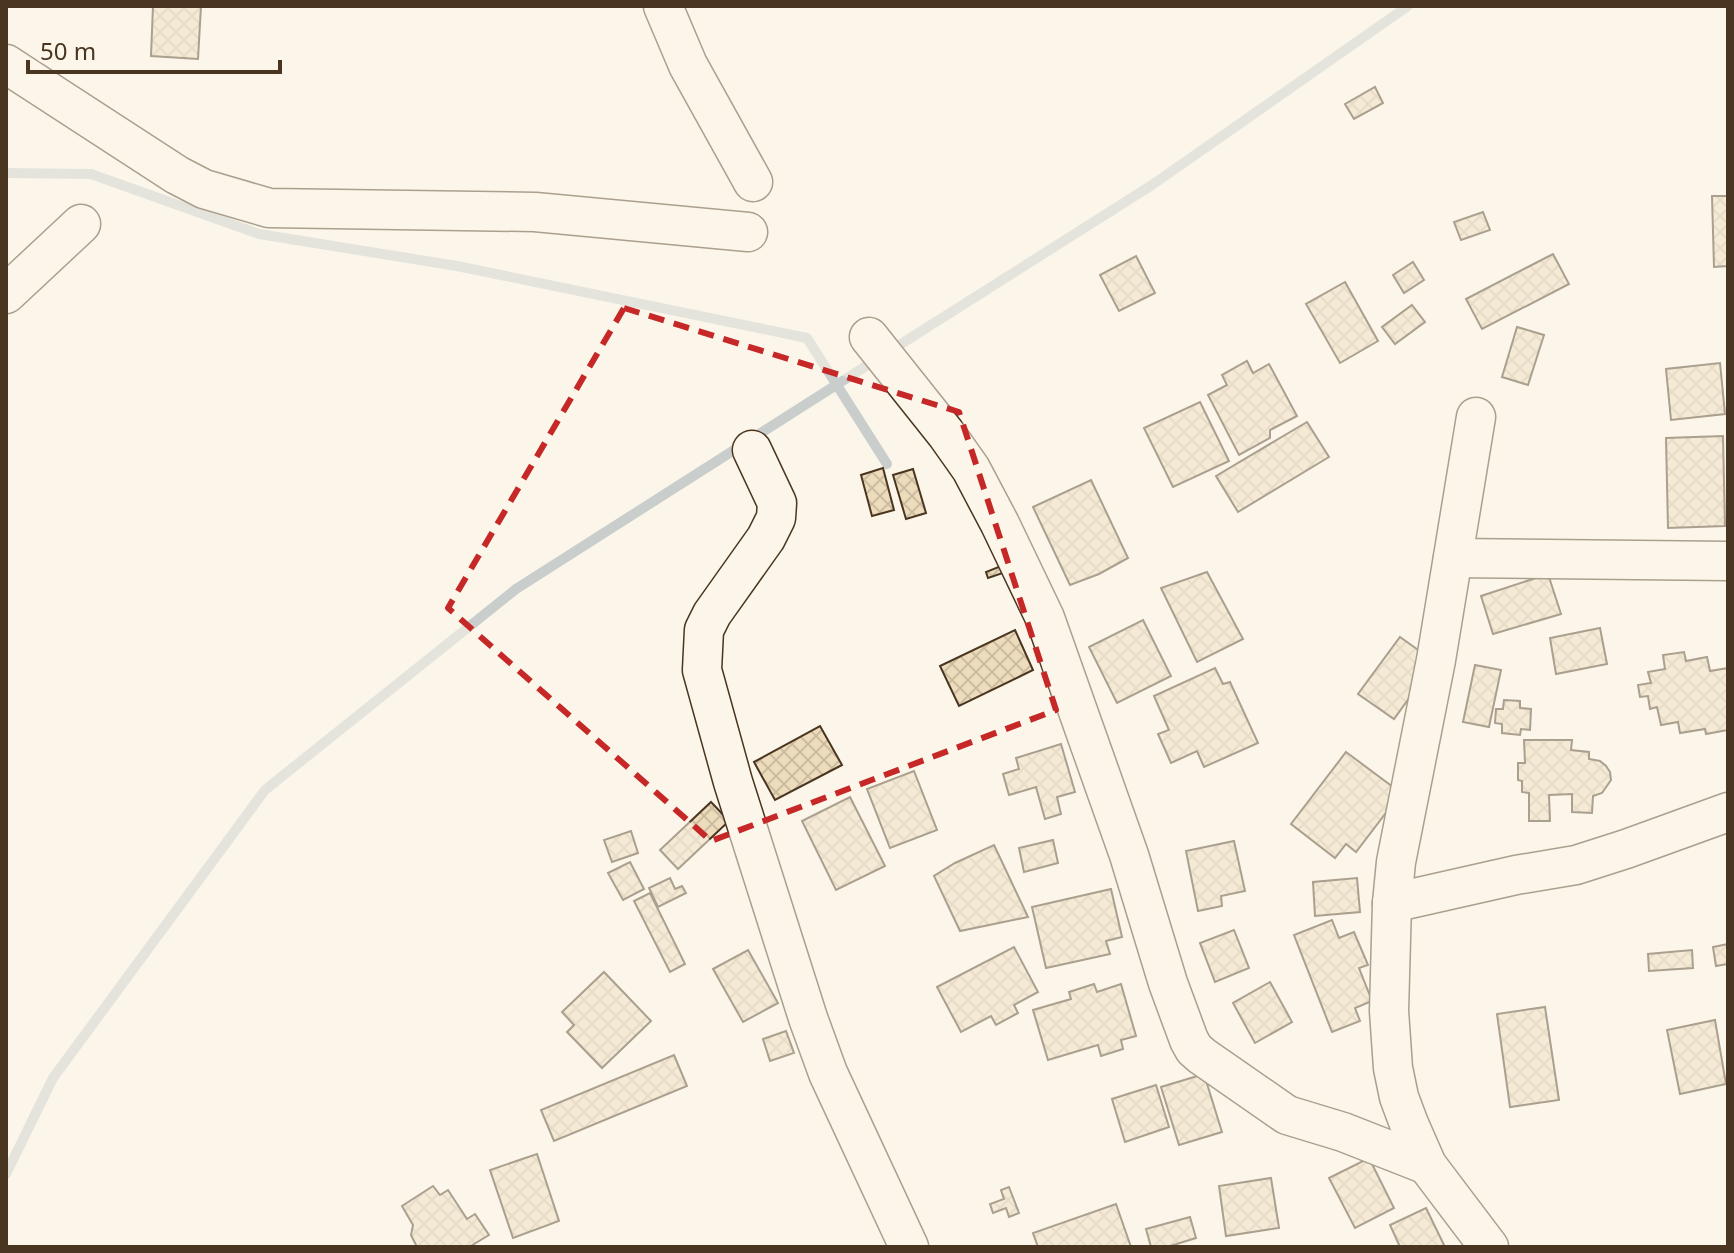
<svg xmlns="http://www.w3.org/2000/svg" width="1734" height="1253" viewBox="0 0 1734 1253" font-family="'Noto Sans',sans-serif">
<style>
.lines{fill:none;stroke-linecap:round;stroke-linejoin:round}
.stream{stroke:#c9cecd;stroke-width:10}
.building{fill:url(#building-cross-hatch);stroke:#4a3520;stroke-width:2}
.minor-casing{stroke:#4a3520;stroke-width:41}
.minor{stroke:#fbf6e9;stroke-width:38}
.marked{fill:none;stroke:#c62828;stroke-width:6;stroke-dasharray:16 10;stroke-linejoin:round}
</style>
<defs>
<pattern id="building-cross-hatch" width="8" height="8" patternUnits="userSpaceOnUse" patternTransform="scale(2)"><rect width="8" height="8" fill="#ecdcbc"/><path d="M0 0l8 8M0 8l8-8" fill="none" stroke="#ccbda1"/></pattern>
</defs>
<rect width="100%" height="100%" fill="#fbf6e9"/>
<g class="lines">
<g class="stream">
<polyline points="6,173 91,174 259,234 457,266 807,338 887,464"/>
<polyline points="890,351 1152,185 1408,6"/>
<polyline points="6,1174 53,1078 265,790 516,589 877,359"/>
</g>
</g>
<g class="building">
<polygon points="153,6 201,6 198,59 151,56"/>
<polygon points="1375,87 1383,103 1354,119 1345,104"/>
<polygon points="1712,196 1728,196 1728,266 1714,267"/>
<polygon points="1483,212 1490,230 1461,240 1454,222"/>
<polygon points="1553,254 1569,284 1482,329 1466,299"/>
<polygon points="1136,256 1155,293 1119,311 1100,275"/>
<polygon points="1413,262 1424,280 1404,293 1393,275"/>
<polygon points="1345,282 1378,341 1340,363 1306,304"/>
<polygon points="1412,305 1425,322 1395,344 1382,327"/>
<polygon points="1517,327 1544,335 1528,385 1502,377"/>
<polygon points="1247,361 1253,373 1269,364 1297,416 1270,430 1270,438 1239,455 1208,395 1227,385 1222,375"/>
<polygon points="1720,363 1725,414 1671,420 1666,369"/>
<polygon points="1200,402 1229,461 1173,487 1144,428"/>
<polygon points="1307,422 1329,457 1238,512 1216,476"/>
<polygon points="1723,436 1725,526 1668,528 1666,438"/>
<polygon points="883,468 894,510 872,516 861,475"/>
<polygon points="913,469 926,513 906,519 893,475"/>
<polygon points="1091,480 1128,558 1099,574 1070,585 1033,507"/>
<polygon points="1006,564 1009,571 988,578 986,572"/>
<polygon points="1207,572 1243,639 1197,662 1161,588"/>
<polygon points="1548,574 1561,614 1493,634 1481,596"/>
<polygon points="1143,620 1171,676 1117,703 1089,647"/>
<polygon points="1600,628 1607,664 1556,674 1550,638"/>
<polygon points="1015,630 1033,670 959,706 940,666"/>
<polygon points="1400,637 1435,662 1394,719 1358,694"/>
<polygon points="1684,652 1686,661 1707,657 1710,671 1728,668 1728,730 1706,734 1705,729 1680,733 1678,722 1661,725 1657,707 1650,709 1648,696 1640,697 1638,685 1651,683 1648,672 1665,669 1663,655"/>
<polygon points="1475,665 1501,670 1489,727 1463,722"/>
<polygon points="1215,668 1223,684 1230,682 1258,743 1204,767 1197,751 1171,763 1158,734 1169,730 1154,696"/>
<polygon points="1504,700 1520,701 1520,708 1531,709 1530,730 1521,729 1520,735 1502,733 1502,724 1495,723 1496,709 1503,709"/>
<polygon points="820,726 842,765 775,800 754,762"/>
<polygon points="1524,740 1572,740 1571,750 1589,752 1589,759 1600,761 1606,766 1610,772 1611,780 1602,793 1593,796 1592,813 1572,812 1572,794 1549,795 1550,821 1529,821 1529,793 1522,792 1522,781 1518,780 1518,763 1525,763"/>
<polygon points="1061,744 1075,792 1057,797 1061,814 1045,819 1036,787 1009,795 1003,774 1019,769 1016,758"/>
<polygon points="1346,752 1401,793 1356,852 1346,844 1335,858 1291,824"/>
<polygon points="914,771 937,830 890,848 867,789"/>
<polygon points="850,797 885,866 836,890 802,821"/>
<polygon points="711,802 729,821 678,869 660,850"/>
<polygon points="631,831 638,853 612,862 604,840"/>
<polygon points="1053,840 1058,863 1024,872 1019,848"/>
<polygon points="1234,841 1245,891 1221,896 1222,906 1198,911 1186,851"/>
<polygon points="994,845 1028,917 960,931 934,876 955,863"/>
<polygon points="630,862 644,889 623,900 608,873"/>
<polygon points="670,878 675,889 682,886 686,893 658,907 649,888"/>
<polygon points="1357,878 1360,912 1315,916 1313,882"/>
<polygon points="1111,889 1122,937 1106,941 1110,954 1046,968 1032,907"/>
<polygon points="650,893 685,964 670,972 634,901"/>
<polygon points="1332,920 1339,938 1354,932 1368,965 1359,968 1372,1001 1355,1008 1360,1021 1332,1032 1294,935"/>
<polygon points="1234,930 1249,968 1215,982 1200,943"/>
<polygon points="1728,944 1728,964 1716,966 1713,947"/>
<polygon points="1014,947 1038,992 1014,1005 1018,1013 996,1025 991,1016 961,1032 937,987"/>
<polygon points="748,950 778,1003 743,1022 713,969"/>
<polygon points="1692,950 1693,968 1649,971 1648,954"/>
<polygon points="604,972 651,1021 602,1068 567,1032 574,1025 562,1012"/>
<polygon points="1270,982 1292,1022 1255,1043 1233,1003"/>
<polygon points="1094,984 1097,992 1121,984 1136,1036 1121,1040 1123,1049 1101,1056 1098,1045 1048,1060 1033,1010 1071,999 1069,992"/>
<polygon points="1545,1007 1559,1100 1510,1107 1497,1014"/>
<polygon points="1715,1020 1726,1084 1680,1094 1667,1030"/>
<polygon points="786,1031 794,1053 770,1061 763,1039"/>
<polygon points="674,1055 687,1086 554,1141 541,1110"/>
<polygon points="1204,1074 1222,1132 1179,1145 1161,1087"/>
<polygon points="1156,1085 1169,1127 1125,1142 1112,1099"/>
<polygon points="537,1154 559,1221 513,1238 490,1170"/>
<polygon points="1369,1158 1394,1208 1355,1228 1329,1178"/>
<polygon points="1271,1178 1279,1228 1226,1236 1219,1186"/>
<polygon points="433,1186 440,1195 448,1190 467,1219 475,1214 489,1235 469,1247 417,1247 411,1235 413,1225 402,1206"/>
<polygon points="1009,1187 1019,1213 1009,1217 1006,1208 993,1213 990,1204 1004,1199 1001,1190"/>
<polygon points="1116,1204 1131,1247 1038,1247 1033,1233"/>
<polygon points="1426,1208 1445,1247 1400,1247 1390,1225"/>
<polygon points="1190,1217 1196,1238 1167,1247 1151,1247 1146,1229"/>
</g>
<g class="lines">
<defs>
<g id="minor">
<polyline points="663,6 688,65 753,182"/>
<polyline points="6,64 177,175 204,189 269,208 535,212 748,232"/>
<polyline points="6,294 81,224"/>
<polyline points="869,337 947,435 971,469 1000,524 1045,618 1129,855 1168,983 1189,1040 1194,1049 1202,1056 1287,1115 1343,1132 1427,1165"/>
<polyline points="1476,417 1436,660 1396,862 1392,903 1389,1011 1393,1068 1399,1097 1409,1124 1427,1165 1489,1247"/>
<polyline points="752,450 777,503 776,518 766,538 712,614 704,630 702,670 733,782 808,1018 828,1073 909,1247"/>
<polyline points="1453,558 1728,561"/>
<polyline points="1392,903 1516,875 1576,865 1626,849 1728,812"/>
</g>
</defs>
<use href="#minor" class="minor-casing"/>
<use href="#minor" class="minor"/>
</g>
<path d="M0 0H1734V1253H0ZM624 308 959 412 1056 710 711 841 448 608Z" fill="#fbf6e9" fill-opacity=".55" fill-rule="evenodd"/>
<path class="marked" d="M624 308 959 412 1056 710 711 841 448 608Z"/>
<rect width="1734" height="1253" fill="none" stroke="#4a3520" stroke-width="16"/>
<path d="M28 60v12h252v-12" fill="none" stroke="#4a3520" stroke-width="4"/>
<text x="40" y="60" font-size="24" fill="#4a3520" stroke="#fbf6e9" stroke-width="6" paint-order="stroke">50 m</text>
</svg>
